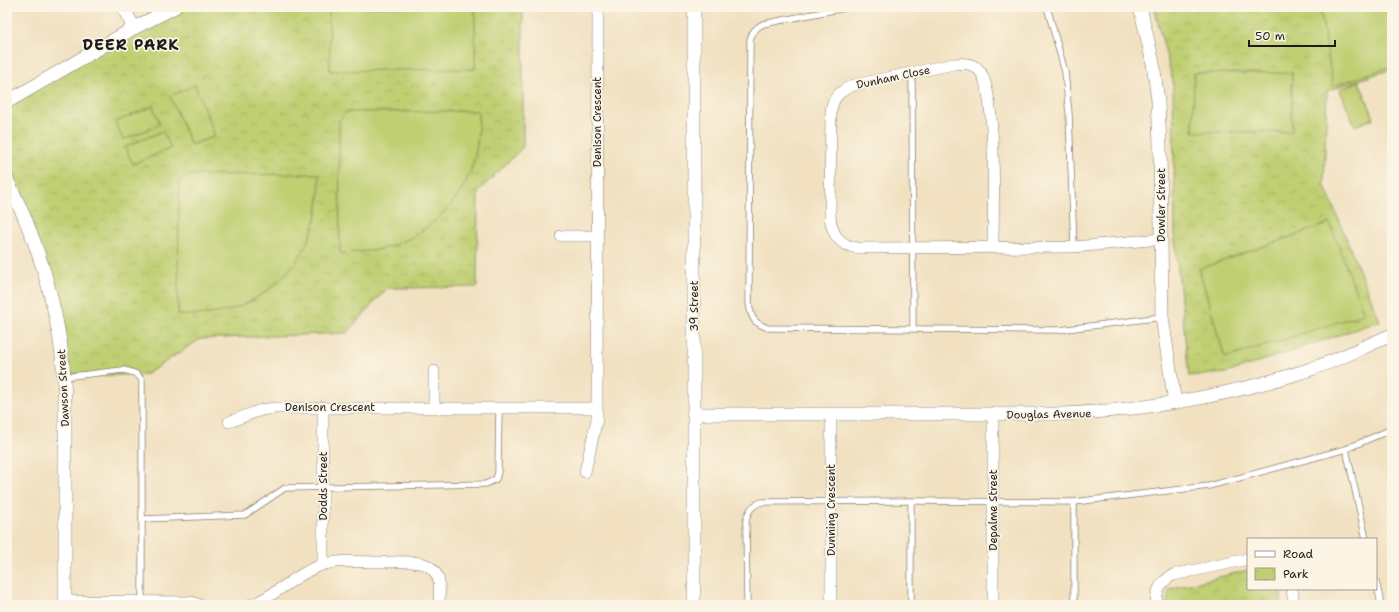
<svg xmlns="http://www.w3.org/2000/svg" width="1399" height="612" viewBox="0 0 1399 612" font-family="'Shantell Sans',sans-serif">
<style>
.park{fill:url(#park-crowns);stroke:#6e7647}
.pitch{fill:#bfcf72;stroke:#6e7647}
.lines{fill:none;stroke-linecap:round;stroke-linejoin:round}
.service-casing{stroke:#867e6e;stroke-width:7}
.minor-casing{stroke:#867e6e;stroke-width:12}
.tertiary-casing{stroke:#867e6e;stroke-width:14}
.service{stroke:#fff;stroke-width:5.5}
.minor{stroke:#fff;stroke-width:11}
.tertiary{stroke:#fff;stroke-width:13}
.labels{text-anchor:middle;stroke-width:3.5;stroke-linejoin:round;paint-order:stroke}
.street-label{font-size:11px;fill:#1c1c1c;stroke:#fcf5e5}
.district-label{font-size:15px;font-weight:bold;letter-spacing:1px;fill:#1c1c1c;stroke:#fcf5e5}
</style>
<defs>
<pattern id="park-crowns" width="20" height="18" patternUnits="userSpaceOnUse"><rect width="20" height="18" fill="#bfcf72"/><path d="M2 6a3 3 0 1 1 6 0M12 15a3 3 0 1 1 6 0" fill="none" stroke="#a4b162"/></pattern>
</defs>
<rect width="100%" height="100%" fill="#fcf5e5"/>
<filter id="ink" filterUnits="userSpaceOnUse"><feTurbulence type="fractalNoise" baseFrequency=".025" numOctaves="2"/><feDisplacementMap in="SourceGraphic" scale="8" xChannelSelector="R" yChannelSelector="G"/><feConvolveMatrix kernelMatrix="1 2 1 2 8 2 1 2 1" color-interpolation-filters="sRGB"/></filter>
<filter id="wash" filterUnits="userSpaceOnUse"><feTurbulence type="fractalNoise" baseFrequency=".012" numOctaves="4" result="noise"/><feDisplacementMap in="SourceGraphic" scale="16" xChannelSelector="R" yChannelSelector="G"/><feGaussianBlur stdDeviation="0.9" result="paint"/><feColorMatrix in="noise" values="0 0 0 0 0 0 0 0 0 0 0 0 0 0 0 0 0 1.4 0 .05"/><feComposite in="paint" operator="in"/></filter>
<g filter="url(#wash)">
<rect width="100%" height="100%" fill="#f1e1c1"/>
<g class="park">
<polygon points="175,7 523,7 523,147 478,192 477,287 387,288 347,333 200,339 147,374 64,377 53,300 7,180 7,102"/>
<polygon points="1154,7 1392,7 1392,69 1327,91 1324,184 1380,321 1226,373 1189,376 1175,240 1173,82"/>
<polygon points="1248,570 1248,589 1281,589 1281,605 1167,605 1169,589"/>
</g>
<g class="pitch">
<polygon points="329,7 475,7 475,69 330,71"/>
<polygon points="1320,7 1392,7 1392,66 1333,86"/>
<polygon points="1194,73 1292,73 1292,132 1193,132"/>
<polygon points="1359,81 1374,118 1355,126 1340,90"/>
<polygon points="195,85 215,136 191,145 170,96"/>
<polygon points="153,106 160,124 123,140 115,122"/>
<path d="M478 111C479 126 478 141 475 156 466 199 429 234 388 247 373 252 356 252 340 253L339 120 347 112Z"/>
<polygon points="163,131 171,148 133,164 125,147"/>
<path d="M319 174C322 222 307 259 269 289 256 299 242 307 226 311 210 315 194 315 178 315L179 183 187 175Z"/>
<polygon points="1330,223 1364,314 1225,358 1199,269"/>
</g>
</g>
<g filter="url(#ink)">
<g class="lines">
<defs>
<g id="service">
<path d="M849 7 763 24C755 28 752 32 750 40L749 303C751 319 754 323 768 328L1059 330 1162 317"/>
<polyline points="1047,7 1065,72 1069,114 1074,247"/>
<polyline points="912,73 913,328"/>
<path d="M64 377 123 370C131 371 138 373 142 380V603"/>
<polyline points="1346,449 1366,539"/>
<polyline points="911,501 911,605"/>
<polyline points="1074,502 1074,605"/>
<polyline points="142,519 245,515 285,488 486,484 496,479 498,472 499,408"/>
<polyline points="1376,582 1380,599 1380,605"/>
<path d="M747 605 746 521C748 511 752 505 762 502L911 501 1074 502 1209 486 1346 449 1392 429"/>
</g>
<g id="minor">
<polyline points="561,236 597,236"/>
<path d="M993 247C993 215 998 90 979 70 973 63 963 63 954 64L854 85C841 90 833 97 831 110L830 216C832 235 839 245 858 248L1074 247 1161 239"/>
<polyline points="323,407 323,564"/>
<polyline points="434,407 434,371"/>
<polyline points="229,422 261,410 275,408 597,408"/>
<polyline points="585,472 597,419 598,7"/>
<polyline points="1292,589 1294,605"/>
<polyline points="65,601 191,602 200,605"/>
<path d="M250 605C275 597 294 575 319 566 337 559 364 562 383 562 395 562 408 561 420 563 425 564 430 566 433 570 442 578 439 594 439 605"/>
<polyline points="831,605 831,414"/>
<polyline points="993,605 993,415"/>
<path d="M1156 605C1156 591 1160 582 1173 575L1248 559"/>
</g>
<g id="tertiary">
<polyline points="123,7 134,28"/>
<polyline points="1140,7 1153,63 1158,101 1160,144 1162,317 1175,403"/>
<polyline points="7,102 134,28 175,7"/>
<path d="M7 180C33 231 51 284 60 341 66 379 65 418 65 456 65 506 65 555 65 605"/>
<path d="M693 414H1063C1148 410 1230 396 1311 369 1338 360 1365 346 1392 335"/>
<polyline points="694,605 694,7"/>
</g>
</defs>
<use href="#service" class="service-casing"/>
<use href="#minor" class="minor-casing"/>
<use href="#tertiary" class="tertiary-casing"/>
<use href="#service" class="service"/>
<use href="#minor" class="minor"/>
<use href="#tertiary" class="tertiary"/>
</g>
</g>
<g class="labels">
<g class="street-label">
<text transform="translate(893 77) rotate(-12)" y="4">Dunham Close</text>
<text transform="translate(597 122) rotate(-90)" y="4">Denison Crescent</text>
<text transform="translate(1161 205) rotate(-90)" y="4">Dowler Street</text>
<text transform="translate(694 306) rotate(-90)" y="4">39 Street</text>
<text transform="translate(63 388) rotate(-93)" y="4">Dawson Street</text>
<text x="330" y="411">Denison Crescent</text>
<text transform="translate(1049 414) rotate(-1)" y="4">Douglas Avenue</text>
<text transform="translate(323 486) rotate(-90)" y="4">Dodds Street</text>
<text transform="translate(831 510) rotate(-90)" y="4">Dunning Crescent</text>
<text transform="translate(993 510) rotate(-90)" y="4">Depalme Street</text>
</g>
<g class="district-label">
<text x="131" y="50">DEER PARK</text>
</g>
</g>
<rect width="1399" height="612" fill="none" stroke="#fcf5e5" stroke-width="24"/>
<rect x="1247" y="538" width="130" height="52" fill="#fcf5e5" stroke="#a29e95"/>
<rect x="1255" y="551" width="20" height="6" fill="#ffffff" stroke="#a29e95"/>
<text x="1283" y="558" font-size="12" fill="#1c1c1c">Road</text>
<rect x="1255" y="568" width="20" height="12" fill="url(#park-crowns)" stroke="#a29e95"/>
<text x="1283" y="578" font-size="12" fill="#1c1c1c">Park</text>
<path d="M1249 40v6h86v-6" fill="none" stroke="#1c1c1c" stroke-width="2"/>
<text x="1255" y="40" font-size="12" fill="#1c1c1c" stroke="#fcf5e5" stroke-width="3" paint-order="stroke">50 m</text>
</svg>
